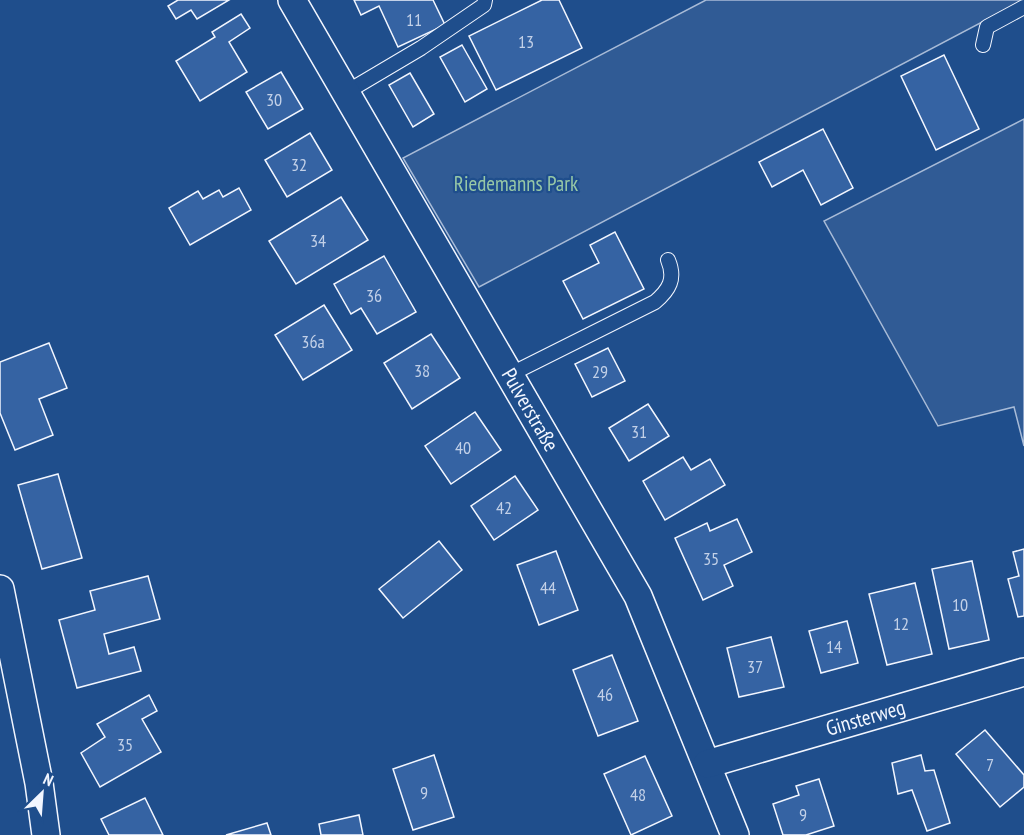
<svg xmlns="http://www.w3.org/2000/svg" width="1024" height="835" viewBox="0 0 1024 835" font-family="'PT Sans Narrow',sans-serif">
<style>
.built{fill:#305b95;stroke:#a8bbd7;stroke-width:1.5}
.building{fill:#3563a3;stroke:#f2f6ff;stroke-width:1.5}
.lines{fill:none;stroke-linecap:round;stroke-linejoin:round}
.service-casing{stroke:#f2f6ff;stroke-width:16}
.minor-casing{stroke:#f2f6ff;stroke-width:30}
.service{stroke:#1f4e8c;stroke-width:14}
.minor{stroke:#1f4e8c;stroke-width:27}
.labels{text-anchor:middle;stroke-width:4.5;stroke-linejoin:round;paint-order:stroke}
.number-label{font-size:18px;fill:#c3d1e8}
.park-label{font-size:21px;fill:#97c8a6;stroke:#1f4e8c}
.street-label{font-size:21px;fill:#f2f6ff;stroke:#1f4e8c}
</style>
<rect width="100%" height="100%" fill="#1f4e8c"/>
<g class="built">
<polygon points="706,0 1024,0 479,287 403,158"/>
<polygon points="1024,119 1024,446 1014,407 938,426 824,221"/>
</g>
<g class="building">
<polygon points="178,0 229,0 197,19 191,10 176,19 168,6"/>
<polygon points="354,0 433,0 445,25 398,47 379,6 361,15"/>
<polygon points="542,0 559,0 582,48 496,90 469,36"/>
<polygon points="241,14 250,28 229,42 247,72 200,101 176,61 215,37 212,32"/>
<polygon points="462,45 487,89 465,102 440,57"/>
<polygon points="944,55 979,129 936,150 901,76"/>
<polygon points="281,72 303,109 268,129 246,92"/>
<polygon points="410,73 434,114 413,127 389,85"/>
<polygon points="823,129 853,188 821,205 803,170 772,187 759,162"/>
<polygon points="310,133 332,170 287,197 265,160"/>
<polygon points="239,188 251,210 190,245 169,208 198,191 203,199 219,190 223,197"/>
<polygon points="341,197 368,240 296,284 269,241"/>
<polygon points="615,232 644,289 583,319 563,281 599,263 590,245"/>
<polygon points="384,256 416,312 377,334 361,308 351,314 334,284"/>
<polygon points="324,305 352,350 303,380 275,335"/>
<polygon points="431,334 460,378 412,409 384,363"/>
<polygon points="49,343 67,388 39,399 53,435 15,450 0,413 0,362"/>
<polygon points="608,348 625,381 592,397 575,364"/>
<polygon points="648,404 669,436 629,461 609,428"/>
<polygon points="475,412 501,450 451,484 425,446"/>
<polygon points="683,457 691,470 710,459 725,485 665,520 643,481"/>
<polygon points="58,474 82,558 42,569 18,485"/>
<polygon points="515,476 538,510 494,540 471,506"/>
<polygon points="737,519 752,552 724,565 733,586 703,600 675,538 707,523 710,531"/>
<polygon points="439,541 462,570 403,618 379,589"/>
<polygon points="1024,549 1024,616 1018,617 1008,579 1019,576 1013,552"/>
<polygon points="556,551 578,610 539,625 517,565"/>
<polygon points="972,561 989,640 949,649 932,569"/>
<polygon points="148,576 160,619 104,634 109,654 134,647 141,671 77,688 59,620 95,610 90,591"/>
<polygon points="915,583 932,654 887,665 869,594"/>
<polygon points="847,621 858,663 821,673 809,631"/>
<polygon points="771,637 784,687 739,697 727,648"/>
<polygon points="612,655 638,721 598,736 573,670"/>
<polygon points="149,695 157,711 142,719 161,752 100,787 81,753 105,737 97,724"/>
<polygon points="985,730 1024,775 1024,787 1000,807 956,754"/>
<polygon points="434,755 454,817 413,830 393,769"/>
<polygon points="921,755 925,771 934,770 950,823 927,831 912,790 898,794 892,763"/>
<polygon points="645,756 672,816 631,835 604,774"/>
<polygon points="819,779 834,826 806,835 783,835 773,804 799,795 796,786"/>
<polygon points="145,798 163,835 109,835 101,819"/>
<polygon points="359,815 363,835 321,835 319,824"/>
<polygon points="267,823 271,835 226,835"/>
</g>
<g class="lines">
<defs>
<g id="service">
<polyline points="983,45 987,27 1024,7"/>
<polyline points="345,93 421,48 484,5 485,0"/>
<path d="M509 375 655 302C669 290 676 279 668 260"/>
</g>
<g id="minor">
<path id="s1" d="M292 0 638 596 735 835"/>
<polyline points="0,589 39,783 46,835"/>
<path id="s2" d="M707 764 1024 672"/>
</g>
</defs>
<use href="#service" class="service-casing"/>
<use href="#minor" class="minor-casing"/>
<use href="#service" class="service"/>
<use href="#minor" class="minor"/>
</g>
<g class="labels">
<g class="number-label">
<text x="414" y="26">11</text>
<text x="526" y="48">13</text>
<text x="274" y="106">30</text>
<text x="299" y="171">32</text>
<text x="318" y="247">34</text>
<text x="374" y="302">36</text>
<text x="313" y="348">36a</text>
<text x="422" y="377">38</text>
<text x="600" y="378">29</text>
<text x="639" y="438">31</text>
<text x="463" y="454">40</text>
<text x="504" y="514">42</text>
<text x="711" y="565">35</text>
<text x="548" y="594">44</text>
<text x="960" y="611">10</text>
<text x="901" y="630">12</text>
<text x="834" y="653">14</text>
<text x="755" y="673">37</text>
<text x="605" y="701">46</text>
<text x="125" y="751">35</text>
<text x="990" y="771">7</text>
<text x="424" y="799">9</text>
<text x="638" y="801">48</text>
<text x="803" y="821">9</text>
</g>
<g class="park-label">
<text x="516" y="191">Riedemanns Park</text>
</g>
<g class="street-label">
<text dy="7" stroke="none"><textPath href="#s1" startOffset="474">Pulverstraße</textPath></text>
<text dy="7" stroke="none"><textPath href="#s2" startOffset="165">Ginsterweg</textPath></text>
</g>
</g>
<g transform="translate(42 793) rotate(25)" stroke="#1f4e8c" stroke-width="4.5" paint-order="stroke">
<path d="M0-4.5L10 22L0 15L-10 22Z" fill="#f2f6ff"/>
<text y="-9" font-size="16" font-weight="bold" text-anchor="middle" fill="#f2f6ff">N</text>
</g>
</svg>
